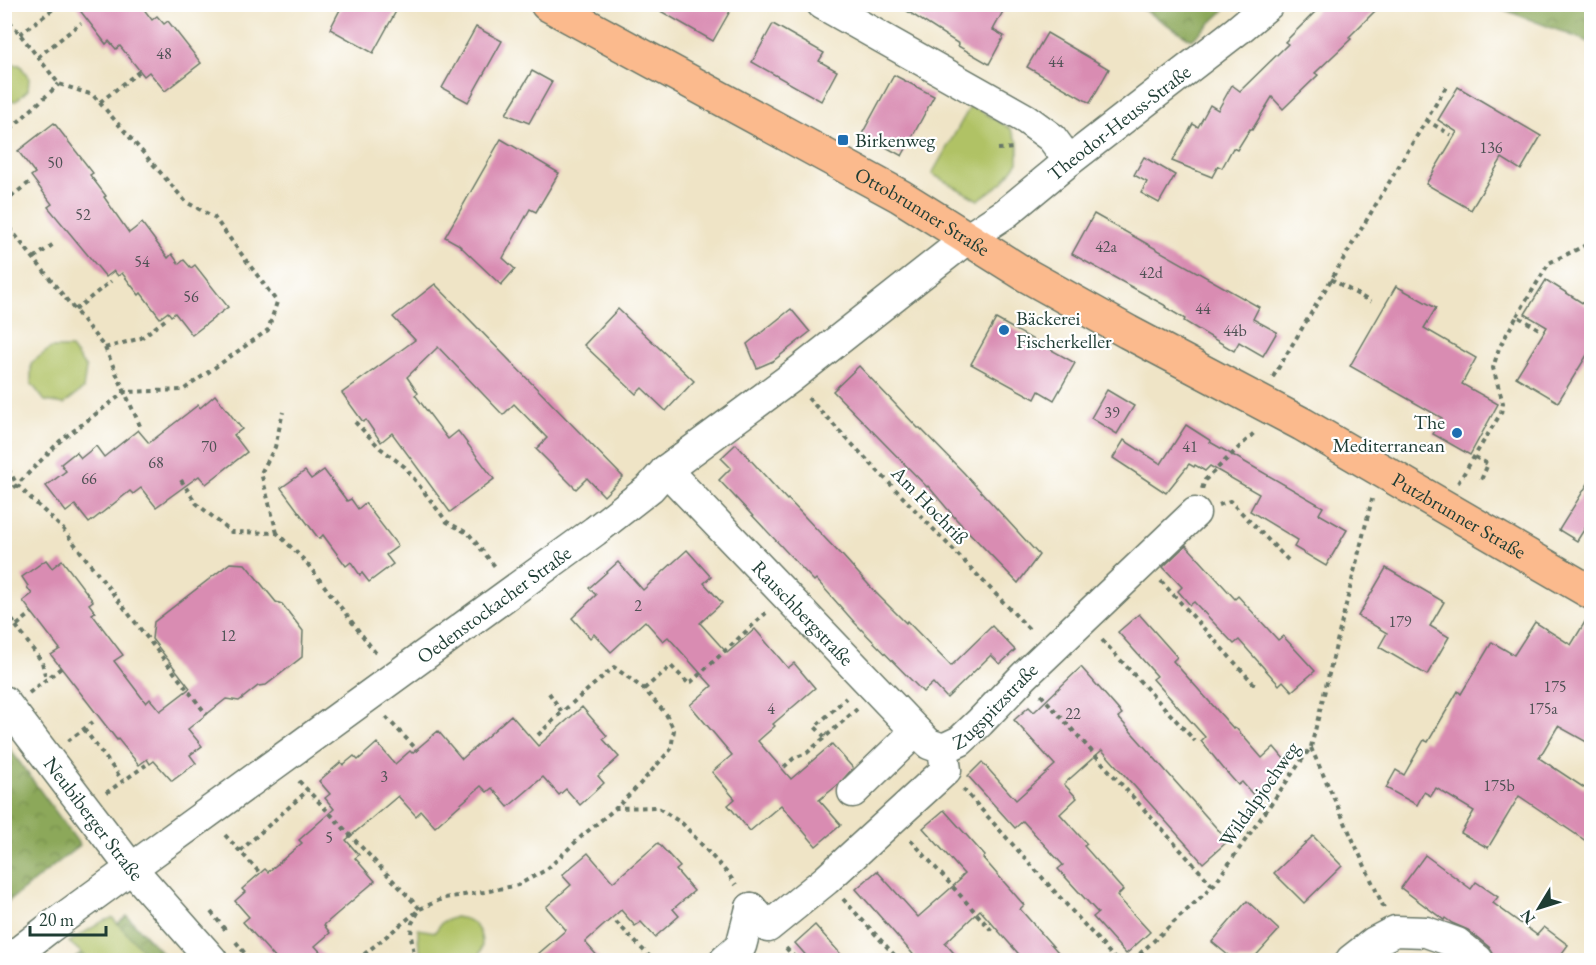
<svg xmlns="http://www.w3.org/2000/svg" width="1596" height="965" viewBox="0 0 1596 965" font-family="'EB Garamond',serif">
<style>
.forest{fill:url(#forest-crowns);stroke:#567247;stroke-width:1.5}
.park{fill:#b0c265;stroke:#68804c;stroke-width:1.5}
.building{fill:#d98cb2}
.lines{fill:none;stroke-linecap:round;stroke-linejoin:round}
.minor-casing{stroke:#687767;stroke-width:33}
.major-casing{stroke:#687767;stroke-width:36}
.path{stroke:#687767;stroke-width:4;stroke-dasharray:4.5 4.5;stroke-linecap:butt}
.minor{stroke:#fff;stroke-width:30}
.major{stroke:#fbba8d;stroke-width:33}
.poi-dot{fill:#1f6fb2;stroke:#fff;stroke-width:2}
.labels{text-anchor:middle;stroke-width:4.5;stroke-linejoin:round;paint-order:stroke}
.number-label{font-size:16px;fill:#4e5154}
.street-label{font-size:20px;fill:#1f3d34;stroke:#fff}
.poi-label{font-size:20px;fill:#1f3d34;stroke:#fff;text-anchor:start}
</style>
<defs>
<pattern id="forest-crowns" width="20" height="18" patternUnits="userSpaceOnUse" patternTransform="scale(1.5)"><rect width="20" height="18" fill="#8ca85a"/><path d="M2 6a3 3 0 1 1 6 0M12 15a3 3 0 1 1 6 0" fill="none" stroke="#728a4b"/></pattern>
</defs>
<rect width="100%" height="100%" fill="#fff"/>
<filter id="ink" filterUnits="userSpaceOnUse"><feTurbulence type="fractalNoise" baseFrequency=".0167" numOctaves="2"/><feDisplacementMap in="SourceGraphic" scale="12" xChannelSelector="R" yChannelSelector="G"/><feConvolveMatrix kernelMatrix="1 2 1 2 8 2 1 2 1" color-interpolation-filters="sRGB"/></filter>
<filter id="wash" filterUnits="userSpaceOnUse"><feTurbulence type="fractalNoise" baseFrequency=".008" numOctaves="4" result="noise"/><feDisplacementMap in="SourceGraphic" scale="24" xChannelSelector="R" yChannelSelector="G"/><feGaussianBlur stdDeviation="1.35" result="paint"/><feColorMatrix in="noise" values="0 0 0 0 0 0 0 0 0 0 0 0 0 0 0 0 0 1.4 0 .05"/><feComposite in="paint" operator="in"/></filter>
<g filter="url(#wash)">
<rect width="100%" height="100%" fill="#efe4c6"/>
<g class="forest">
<polygon points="1136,5 1230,5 1192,40"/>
<polygon points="1492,5 1591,5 1591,43"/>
<polygon points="4,741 80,845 5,904 4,904"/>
<polygon points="127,916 169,960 73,960"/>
</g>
<g class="park">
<polygon points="9,64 20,65 29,78 28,90 16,101 5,100 5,67"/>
<polygon points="971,105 1010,128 1018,142 1018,162 1003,182 978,200 932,174"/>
<polygon points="51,348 71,348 86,368 83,389 64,404 45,401 31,383 31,363"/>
<path d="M455 917C460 918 466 918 470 921 483 930 486 948 476 960H426C418 950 418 941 418 929L435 932 442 922Z"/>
<polygon points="113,918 115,921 152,960 90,960 69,942 103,921"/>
</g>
<g id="blocks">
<g class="building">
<polygon points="75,4 140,4 152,20 157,16 164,24 168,21 201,63 165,91 149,72 144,76 120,46 116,49 109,41 106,44"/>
<polygon points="343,4 400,4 373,53 330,29"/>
<polygon points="648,4 734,4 713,41"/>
<polygon points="896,4 1007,4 993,30 1004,36 989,64 958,46 959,44"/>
<polygon points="1323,4 1382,4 1349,37 1351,39 1315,73 1318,75 1283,109 1272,97 1252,130 1250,129 1237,150 1233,148 1222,168 1218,166 1212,177 1172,161 1193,124 1198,127 1210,105 1218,110 1232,85 1240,91 1288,44 1285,42"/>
<polygon points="773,24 824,53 819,61 837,71 821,101 752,62"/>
<polygon points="476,27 502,41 468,102 442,88"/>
<polygon points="1047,33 1109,69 1090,103 1027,67"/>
<polygon points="532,71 552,82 529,123 506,114"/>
<polygon points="894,75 934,96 902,156 862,134"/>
<polygon points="1458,87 1541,136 1521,170 1502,158 1471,210 1426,184 1457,132 1438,120"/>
<polygon points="54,123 93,173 90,175 106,196 104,197 129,233 142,223 168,258 172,254 179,264 184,260 191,268 195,265 228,307 192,335 175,313 171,316 168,312 160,318 141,293 139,295 122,273 118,276 114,271 106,277 48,207 52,204 31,176 35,173 18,151"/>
<polygon points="501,139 559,173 536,212 530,209 503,258 515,269 501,285 458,244 445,237"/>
<polygon points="1144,157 1175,175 1159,203 1141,193 1147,182 1134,175"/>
<polygon points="1094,214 1259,307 1253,319 1277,332 1263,356 1239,342 1234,351 1184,321 1185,319 1165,307 1166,306 1072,254"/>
<polygon points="1546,280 1592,309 1592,347 1558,402 1516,377 1547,327 1525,314"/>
<polygon points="435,284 623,477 604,496 587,478 576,489 536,449 547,438 514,404 503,415 438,347 407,377 418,393 415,395 448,439 458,431 494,479 450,512 392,433 381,442 366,420 363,422 342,393 415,340 393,317"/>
<polygon points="1396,286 1436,308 1424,328 1476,358 1462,384 1498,404 1470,455 1433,434 1442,418 1350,366"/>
<polygon points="618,309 694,381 666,411 642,388 636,394 584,345"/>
<polygon points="791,309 810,332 773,361 757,368 747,344"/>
<polygon points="996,319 1075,363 1054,400 1039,391 1035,399 971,364"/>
<polygon points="859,366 918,428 920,428 964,473 1039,555 1018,583 956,519 928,486 927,487 833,391"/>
<polygon points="1107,390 1134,406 1117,434 1091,418"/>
<polygon points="215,395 242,429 234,435 247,452 206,484 199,476 156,507 141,488 133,494 130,491 89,523 75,505 66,512 46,486 66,471 61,464 76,452 81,458 96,446 104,457 138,430 149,443 198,405 200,408"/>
<polygon points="1186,425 1211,441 1210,442 1323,507 1319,514 1347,530 1326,566 1294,547 1298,540 1250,511 1259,494 1210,466 1205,471 1195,465 1194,467 1189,464 1166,493 1113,458 1124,440 1161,464"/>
<polygon points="736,444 787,500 788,499 841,555 842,555 876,593 906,623 907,621 951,666 992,626 1015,650 1000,664 991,655 947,698 933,683 923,692 855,623 816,579 814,581 719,480 731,468 721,458"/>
<polygon points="324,470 347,501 351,499 358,509 365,503 398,546 386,555 393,564 369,582 362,573 360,575 351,562 346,566 323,535 319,539 281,488 305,471 311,479"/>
<polygon points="1592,477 1592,517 1577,541 1559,530"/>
<polygon points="1186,545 1235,599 1238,596 1278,640 1283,636 1315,671 1292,691 1283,681 1279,685 1239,640 1234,644 1194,602 1190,605 1178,591 1182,587 1163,567"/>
<polygon points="687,550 711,577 704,583 722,603 700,623 727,653 755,629 788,668 794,663 815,688 773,724 775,726 758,741 791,779 832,744 853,768 839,784 819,800 841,825 816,846 781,805 750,831 728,805 735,799 712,772 732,755 690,705 712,686 668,637 663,641 645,621 611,652 594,634 590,638 572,618 596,595 589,588 618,562 643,590"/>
<polygon points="46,560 52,568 62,560 93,601 89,604 95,612 92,614 123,655 114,661 146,703 150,699 160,711 190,688 152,639 154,622 230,563 245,564 276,602 282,604 303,631 302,657 266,685 258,686 239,701 226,699 188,729 202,746 190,755 196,763 172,781 154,761 150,764 147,759 139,765 118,739 117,740 51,655 60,649 23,601 32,594 27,587 28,586 22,577"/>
<polygon points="1386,568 1444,602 1430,626 1449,637 1427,675 1379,647 1387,633 1358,616"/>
<polygon points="1591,612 1592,745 1558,726 1539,758 1592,793 1592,845 1519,796 1488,848 1461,833 1474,811 1436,788 1431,796 1424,792 1417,805 1386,788 1396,770 1404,775 1424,740 1428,742 1458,691 1461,694 1492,642 1514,655 1535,622 1571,645"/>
<polygon points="1139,614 1177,657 1173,661 1234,729 1236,728 1262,758 1274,747 1290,766 1255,797 1242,782 1238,785 1223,768 1201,741 1205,737 1153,679 1157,676 1118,632"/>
<polygon points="1081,667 1122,714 1118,717 1228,841 1203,863 1102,750 1064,784 1077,798 1060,814 1087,844 1084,846 1123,890 1117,896 1150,932 1126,954 1093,917 1098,913 1058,869 1063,865 1049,850 1023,821 1015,828 968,776 982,762 1016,800 1055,765 1014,720 1029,707 1034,712"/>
<polygon points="582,707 607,736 603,739 619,757 598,776 604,783 580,805 566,789 559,795 543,777 508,807 492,788 487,792 481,786 435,827 421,811 416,816 398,796 346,840 359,855 355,858 375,881 324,925 330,933 315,946 328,960 277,960 243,922 249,917 235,901 245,892 242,889 265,869 268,872 302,843 299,840 334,809 325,798 330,794 319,781 341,762 343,765 354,756 358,760 377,743 395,764 410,751 412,753 438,731 462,759 511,715 538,746"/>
<polygon points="944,810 985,856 983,858 1024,905 1020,909 1065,960 1024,960 980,910 945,943 960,960 918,960 856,889 877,871 918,917 960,880 959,879 964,874 923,828"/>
<polygon points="1313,836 1342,866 1304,903 1274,873"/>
<polygon points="658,843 680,867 676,870 694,891 673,909 679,916 655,937 641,922 635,926 621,910 585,942 601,960 531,960 566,930 546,907 571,885 562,875 588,853 613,882"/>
<polygon points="1425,855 1471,889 1476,882 1498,897 1493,903 1537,935 1544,927 1568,945 1557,960 1502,960 1494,955 1489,947 1468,930 1452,923 1445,918 1444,920 1401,888"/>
<polygon points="1247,901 1279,930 1252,960 1234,960 1212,942"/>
<polygon points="815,925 846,960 810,960 795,943"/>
</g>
</g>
</g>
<g filter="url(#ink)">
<use href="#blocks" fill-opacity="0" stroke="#687767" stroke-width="1.5"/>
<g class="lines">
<defs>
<g id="minor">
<polyline points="822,4 1026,119 1052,138 1069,161"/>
<path id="s1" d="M666 470 916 731 929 744 943 749"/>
<path id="s2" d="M4 701 132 869 212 960"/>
<path id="s3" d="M943 749 960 741 980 722 1024 676 1195 513"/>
<polyline points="853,792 916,731"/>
<polyline points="751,908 768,927 826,880 946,770 943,749"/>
<path id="s4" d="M8 960 48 929 595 531 650 488 666 470 789 379 968 238 1006 213 1069 161 1238 30 1269 4"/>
<polyline points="725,960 741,946 751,908"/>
<polyline points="1351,960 1374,942 1395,931 1426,932 1457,943 1478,960"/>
</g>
<g id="major">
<path id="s5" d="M547 4 900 196 1026 275 1128 332 1302 424 1592 593"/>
</g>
</defs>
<use href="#minor" class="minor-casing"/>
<use href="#major" class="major-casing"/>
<g class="path">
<polyline points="4,6 6,4"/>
<polyline points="4,14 59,84 93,95 186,202 214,217 277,302 268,330 183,390 125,392 60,441 17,485 4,495"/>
<polyline points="20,34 60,4"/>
<polyline points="38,57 81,23"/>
<polyline points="100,102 140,71"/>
<polyline points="1426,120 1451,135"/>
<polyline points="4,135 59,84"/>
<polyline points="998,149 1014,148"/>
<polyline points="4,202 30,182"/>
<polyline points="4,221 105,348 141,428"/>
<polyline points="34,258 55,243"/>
<polyline points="1331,279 1371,302"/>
<polyline points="75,310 111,281"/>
<polyline points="1517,316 1549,263 1592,242"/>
<polyline points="105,348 141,338 165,320"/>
<polyline points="1590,358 1592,359"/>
<polyline points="1273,377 1446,87"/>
<polyline points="808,398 1031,631"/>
<polyline points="355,422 380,448 405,467 447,522 469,534 497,569"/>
<polyline points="1475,457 1488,464 1481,480"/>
<polyline points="4,461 17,485 63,529 207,715"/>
<polyline points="181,480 196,503 231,532 277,533 306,562 378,656"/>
<polyline points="1458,483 1501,413 1503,403 1493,368 1499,348 1517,316 1539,329"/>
<polyline points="1202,489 1205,480 1255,432"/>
<polyline points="1219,505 1230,501 1288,560"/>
<polyline points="277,533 261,473 275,447 283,412"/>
<polyline points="1161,581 1255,685"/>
<polyline points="16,626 42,662 46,679"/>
<polyline points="4,627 13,621 16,626 32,613"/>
<polyline points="1102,640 1195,741"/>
<polyline points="644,689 671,666 689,684 766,613"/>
<polyline points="29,693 61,668"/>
<polyline points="549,693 562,712 614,667 644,689 666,714 674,730 671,749 640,784 616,808"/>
<polyline points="1041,695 1213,886"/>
<polyline points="386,717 418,751"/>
<polyline points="84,729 123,781"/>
<polyline points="538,735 562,712"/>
<polyline points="825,737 815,727 846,698"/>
<polyline points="68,741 93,722"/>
<polyline points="1311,748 1384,908"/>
<polyline points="784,767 794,758 807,753 857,709"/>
<polyline points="299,781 420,909 412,923 411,936 415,960"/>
<polyline points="963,789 1116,960"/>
<polyline points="106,793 146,765"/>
<polyline points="225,835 259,872"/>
<polyline points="911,840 992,931"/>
<polyline points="240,851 308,790"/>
<polyline points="843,899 899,960"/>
<polyline points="211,912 227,932"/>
<polyline points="616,922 653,960"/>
<polyline points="236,942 250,960"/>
<polyline points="786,948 797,960"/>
<polyline points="357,960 420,909 444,898 484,892 518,885 546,870 583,835 616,808 657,807 683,824 729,875 736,885"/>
<polyline points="1133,960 1213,886 1311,747 1372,499"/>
</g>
<use href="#minor" class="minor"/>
<use href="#major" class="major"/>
</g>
</g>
<g class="poi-dot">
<rect x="837" y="134" width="12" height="12" rx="3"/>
<circle cx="1004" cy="330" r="6"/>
<circle cx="1457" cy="433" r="6"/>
</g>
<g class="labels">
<g class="number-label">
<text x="164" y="59">48</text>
<text x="1056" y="67">44</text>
<text x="1491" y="153">136</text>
<text x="55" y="168">50</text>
<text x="83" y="220">52</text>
<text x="1106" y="252">42a</text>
<text x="142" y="267">54</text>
<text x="1151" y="278">42d</text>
<text x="191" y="302">56</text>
<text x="1203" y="314">44</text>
<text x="1235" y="336">44b</text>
<text x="1112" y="418">39</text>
<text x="209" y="452">70</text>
<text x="1190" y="452">41</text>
<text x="156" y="468">68</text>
<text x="89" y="484">66</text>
<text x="638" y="611">2</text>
<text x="1400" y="627">179</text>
<text x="228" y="641">12</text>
<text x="1555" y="692">175</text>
<text x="771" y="714">4</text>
<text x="1543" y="714">175a</text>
<text x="1073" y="719">22</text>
<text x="384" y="782">3</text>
<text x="1499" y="791">175b</text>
<text x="329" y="843">5</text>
</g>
<g class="street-label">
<text dy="7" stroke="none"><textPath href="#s4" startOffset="1392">Theodor-Heuss-Straße</textPath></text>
<text dy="7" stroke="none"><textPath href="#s5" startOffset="429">Ottobrunner Straße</textPath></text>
<text transform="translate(930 505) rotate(46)" y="7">Am Hochriß</text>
<text dy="7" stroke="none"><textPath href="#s5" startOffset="1046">Putzbrunner Straße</textPath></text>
<text dy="7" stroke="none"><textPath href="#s4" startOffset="602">Oedenstockacher Straße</textPath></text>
<text dy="7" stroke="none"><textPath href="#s1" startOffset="198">Rauschbergstraße</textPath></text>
<text dy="7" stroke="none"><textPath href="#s3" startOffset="68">Zugspitzstraße</textPath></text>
<text transform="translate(1259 794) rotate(-55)" y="7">Wildalpjochweg</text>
<text dy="7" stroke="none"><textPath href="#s2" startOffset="148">Neubiberger Straße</textPath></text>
</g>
<g class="poi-label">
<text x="855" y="147">Birkenweg</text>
<text x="1016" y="325">Bäckerei<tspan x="1016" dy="23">Fischerkeller</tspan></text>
<text x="1445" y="429" text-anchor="end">The<tspan x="1445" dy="23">Mediterranean</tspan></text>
</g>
</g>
<rect width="1596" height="965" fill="none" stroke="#fff" stroke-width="24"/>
<g transform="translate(1539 908) rotate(232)" stroke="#ffffff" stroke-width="4.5" paint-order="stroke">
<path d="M0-4.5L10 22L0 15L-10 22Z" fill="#1f3d34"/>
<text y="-9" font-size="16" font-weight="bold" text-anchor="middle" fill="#1f3d34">N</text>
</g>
<path d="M30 926v9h76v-9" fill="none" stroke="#1f3d34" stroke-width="3"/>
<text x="39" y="926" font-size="18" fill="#1f3d34" stroke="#ffffff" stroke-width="4.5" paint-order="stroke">20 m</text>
</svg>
